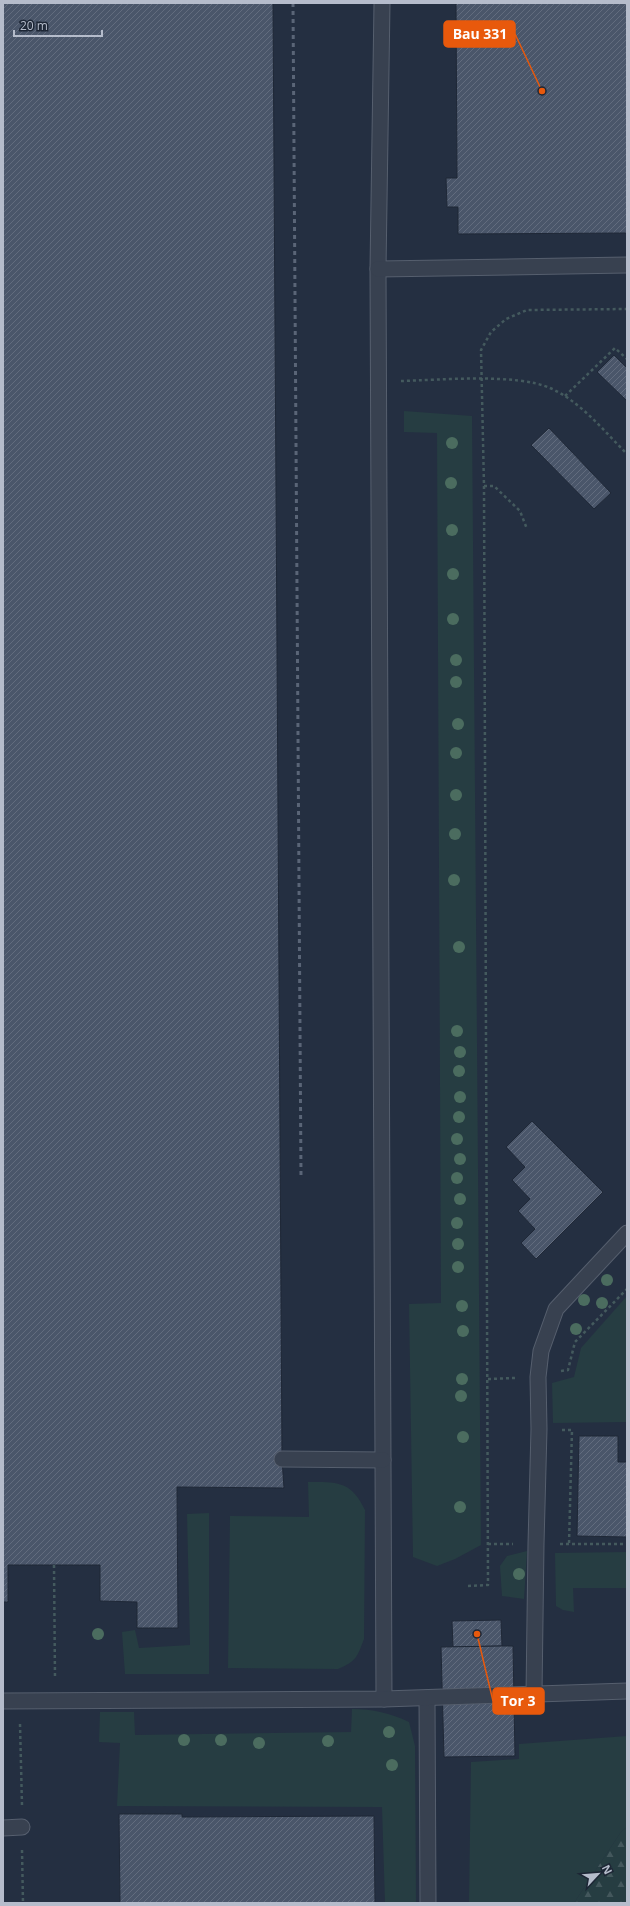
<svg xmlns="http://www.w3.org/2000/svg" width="630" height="1906" viewBox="0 0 630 1906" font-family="'Open Sans',sans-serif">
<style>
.green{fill:#263d42}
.forest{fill:url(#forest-firs)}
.building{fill:url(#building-hatch);stroke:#1f2837}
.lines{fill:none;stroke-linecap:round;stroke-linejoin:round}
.service-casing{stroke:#565f6e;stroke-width:17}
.path{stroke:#445a5e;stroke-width:2.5;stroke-dasharray:3 3;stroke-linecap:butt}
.service{stroke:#384150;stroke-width:15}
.rail{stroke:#5a6577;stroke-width:3;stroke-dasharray:4 4;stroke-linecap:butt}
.tree{fill:#4b6c5f}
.leader{fill:none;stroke:#e8590c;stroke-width:1.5}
.callout-dot{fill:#e8590c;stroke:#1d2635;stroke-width:1.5}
.callout{fill:#e8590c;stroke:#e8590c;stroke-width:1.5}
.callout-label{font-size:14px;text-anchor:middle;font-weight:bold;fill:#fff}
</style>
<defs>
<pattern id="forest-firs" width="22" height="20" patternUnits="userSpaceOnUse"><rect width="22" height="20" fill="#263d42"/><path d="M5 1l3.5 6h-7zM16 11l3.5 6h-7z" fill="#43575c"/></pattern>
<pattern id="building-hatch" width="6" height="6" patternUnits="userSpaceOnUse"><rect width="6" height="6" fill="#4a566a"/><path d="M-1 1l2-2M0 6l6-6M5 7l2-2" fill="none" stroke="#626c7e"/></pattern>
</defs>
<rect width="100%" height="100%" fill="#242f41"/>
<g class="green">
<polygon points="404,411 472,416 481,1545 455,1559 437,1566 413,1557 409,1304 441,1303 437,433 404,432"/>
<polygon points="627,1296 627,1422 553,1423 552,1383 574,1377 581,1348"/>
<path d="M308 1482C338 1482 351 1481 365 1510L364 1639C357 1657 357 1661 338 1669L228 1668 230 1516 309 1517Z"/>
<polygon points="209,1513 209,1674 125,1674 122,1632 135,1630 139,1648 190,1645 187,1514"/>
<polygon points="527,1551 524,1599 502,1596 500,1566 507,1556"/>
<polygon points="627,1552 627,1588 573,1588 574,1612 563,1610 556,1606 555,1553"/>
<path d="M352 1709C373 1709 390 1713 409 1722L415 1746 416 1903H385L382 1807 117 1806 120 1743 99 1742 100 1712H134L135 1735 351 1732Z"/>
<polygon points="627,1736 627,1827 621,1832 574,1903 469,1903 471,1762 519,1759 519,1744"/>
</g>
<polygon class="forest" points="627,1827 627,1903 574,1903 621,1832"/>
<g class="building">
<polygon points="3,3 273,3 282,1459 284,1488 177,1487 178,1628 137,1628 137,1602 100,1601 100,1565 8,1565 8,1602 3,1602"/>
<polygon points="456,3 627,3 627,233 458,234 458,207 447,207 446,178 457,178"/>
<polygon points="614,355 627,368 627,401 597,372"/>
<polygon points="549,428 611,493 594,509 531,445"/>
<polygon points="532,1121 603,1192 536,1259 521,1243 535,1229 518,1211 530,1199 512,1180 525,1167 506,1147"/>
<polygon points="579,1436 618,1436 618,1462 627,1462 627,1537 577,1536"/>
<polygon points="501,1620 502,1646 453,1647 452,1621"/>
<polygon points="502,1646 513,1646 515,1756 444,1757 441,1647"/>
<polygon points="119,1814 182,1814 182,1817 374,1816 375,1903 120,1903"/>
</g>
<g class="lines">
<defs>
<g id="service">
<polyline points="382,3 378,269 384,1699"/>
<polyline points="378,269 627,265"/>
<polyline points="282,1459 383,1460"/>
<polyline points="534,1694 536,1544 539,1429 538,1377 541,1351 556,1309 627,1233"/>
<polyline points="427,1698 428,1903"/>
<polyline points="3,1701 384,1699 627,1691"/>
<polyline points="3,1828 22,1827"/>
</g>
</defs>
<use href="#service" class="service-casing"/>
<g class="path">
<path d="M401 381C440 380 516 373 550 388 580 401 604 431 627 454"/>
<polyline points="565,396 615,348 627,359"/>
<polyline points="484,486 494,486 520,511 527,529"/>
<polyline points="561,1371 568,1370 575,1342 627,1289"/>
<polyline points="488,1379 515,1378"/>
<polyline points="562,1430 572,1430 569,1544"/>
<polyline points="488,1544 513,1544"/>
<polyline points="560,1544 627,1544"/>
<polyline points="54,1565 55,1678"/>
<polyline points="468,1586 488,1585 484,486 481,350 491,332 506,319 527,310 627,309"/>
<polyline points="20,1724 22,1805"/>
<polyline points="22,1850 23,1903"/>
</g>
<use href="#service" class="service"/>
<polyline class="rail" points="293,3 301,1175"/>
</g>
<g class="tree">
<circle cx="452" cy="443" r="6"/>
<circle cx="451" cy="483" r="6"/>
<circle cx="452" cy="530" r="6"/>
<circle cx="453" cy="574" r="6"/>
<circle cx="453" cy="619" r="6"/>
<circle cx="456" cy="660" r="6"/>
<circle cx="456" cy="682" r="6"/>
<circle cx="458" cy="724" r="6"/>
<circle cx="456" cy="753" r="6"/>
<circle cx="456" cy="795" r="6"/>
<circle cx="455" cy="834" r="6"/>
<circle cx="454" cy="880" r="6"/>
<circle cx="459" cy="947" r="6"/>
<circle cx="457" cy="1031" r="6"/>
<circle cx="460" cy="1052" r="6"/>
<circle cx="459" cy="1071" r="6"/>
<circle cx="460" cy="1097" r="6"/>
<circle cx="459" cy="1117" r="6"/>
<circle cx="457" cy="1139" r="6"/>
<circle cx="460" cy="1159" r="6"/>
<circle cx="457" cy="1178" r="6"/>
<circle cx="460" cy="1199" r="6"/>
<circle cx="457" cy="1223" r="6"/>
<circle cx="458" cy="1244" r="6"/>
<circle cx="458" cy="1267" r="6"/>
<circle cx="607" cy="1280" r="6"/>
<circle cx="584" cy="1300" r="6"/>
<circle cx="602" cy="1303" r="6"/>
<circle cx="462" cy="1306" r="6"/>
<circle cx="576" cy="1329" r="6"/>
<circle cx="463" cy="1331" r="6"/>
<circle cx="462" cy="1379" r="6"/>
<circle cx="461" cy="1396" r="6"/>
<circle cx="463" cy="1437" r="6"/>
<circle cx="460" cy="1507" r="6"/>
<circle cx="519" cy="1574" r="6"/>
<circle cx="98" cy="1634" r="6"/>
<circle cx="389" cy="1732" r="6"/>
<circle cx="184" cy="1740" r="6"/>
<circle cx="221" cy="1740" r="6"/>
<circle cx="328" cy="1741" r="6"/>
<circle cx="259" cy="1743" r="6"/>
<circle cx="392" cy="1765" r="6"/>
</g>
<path class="leader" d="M542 91L515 34M477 1634L493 1701"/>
<g class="callout-dot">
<circle cx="542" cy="91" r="4"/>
<circle cx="477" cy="1634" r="4"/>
</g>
<g class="callout">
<rect x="444" y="21" width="71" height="26" rx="4"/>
<rect x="493" y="1688" width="51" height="26" rx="4"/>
</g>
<g class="callout-label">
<text x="480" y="39">Bau 331</text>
<text x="518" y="1706">Tor 3</text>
</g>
<rect width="630" height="1906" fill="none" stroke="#b5bccb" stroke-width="8"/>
<g transform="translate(598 1874) rotate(64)" stroke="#1d2635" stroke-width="3" paint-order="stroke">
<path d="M0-3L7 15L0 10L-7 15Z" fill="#b5bccb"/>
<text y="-6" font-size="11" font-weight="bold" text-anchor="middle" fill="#b5bccb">N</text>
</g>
<path d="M14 30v6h88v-6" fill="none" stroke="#b5bccb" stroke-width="2"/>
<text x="20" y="30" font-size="12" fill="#b5bccb" stroke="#1d2635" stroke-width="3" paint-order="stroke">20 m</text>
</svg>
